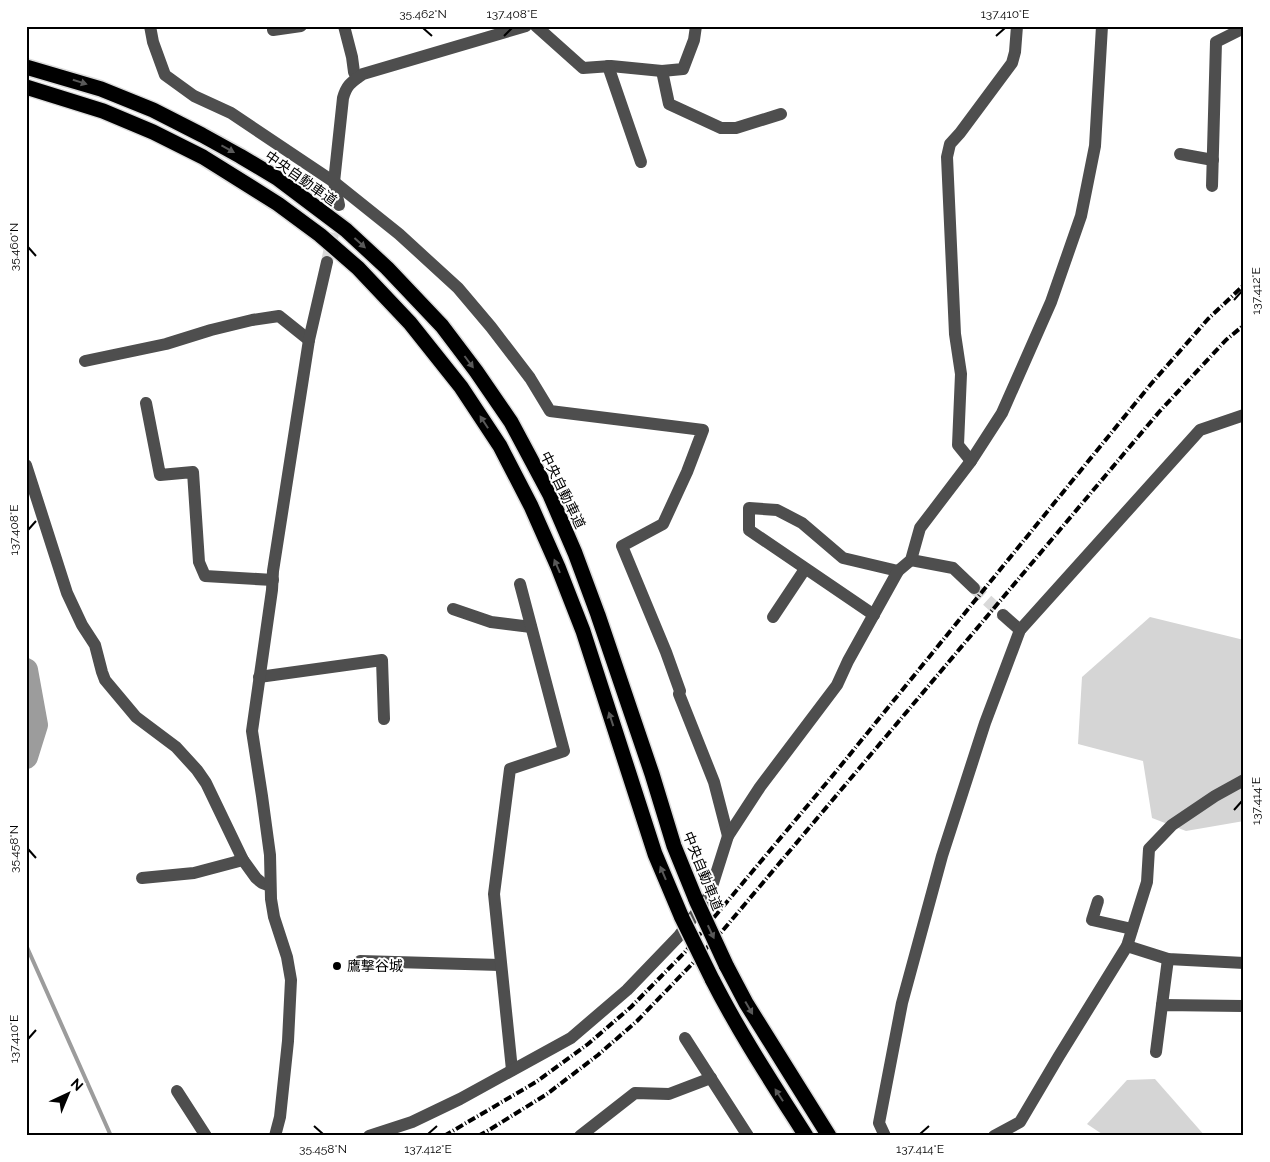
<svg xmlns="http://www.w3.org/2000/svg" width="1270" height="1162" viewBox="0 0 1270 1162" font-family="Raleway,'Noto Sans JP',sans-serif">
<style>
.green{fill:#d5d5d5}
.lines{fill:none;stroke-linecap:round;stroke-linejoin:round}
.stream{stroke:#9c9c9c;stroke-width:4}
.river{stroke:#9c9c9c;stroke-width:24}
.minor-tunnel{stroke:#d9d9d9;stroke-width:12;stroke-dasharray:12 6;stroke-linecap:butt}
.highway-casing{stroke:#dbdbdb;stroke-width:18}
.minor{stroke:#4e4e4e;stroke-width:12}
.highway{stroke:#000;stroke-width:15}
.rail{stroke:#000;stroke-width:4;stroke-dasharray:8 2.5 1 2.5;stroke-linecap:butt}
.highway-bridge-casing{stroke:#dbdbdb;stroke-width:18;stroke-linecap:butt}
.highway-bridge{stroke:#000;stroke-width:15}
.oneway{fill:#595959}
.ticks{fill:none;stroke:#000;stroke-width:2}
.poi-dot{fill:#000;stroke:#fff;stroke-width:2}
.labels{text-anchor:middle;stroke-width:4;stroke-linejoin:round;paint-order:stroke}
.street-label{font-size:14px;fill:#000;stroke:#fff}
.poi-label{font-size:14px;fill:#000;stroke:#fff;text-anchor:start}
.neatline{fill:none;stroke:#000;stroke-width:2}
.ticks-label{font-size:12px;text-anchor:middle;fill:#000}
</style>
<rect width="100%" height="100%" fill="#fff"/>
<g class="green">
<polygon points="1150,617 1244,640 1244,821 1186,831 1152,818 1143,761 1078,744 1082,677"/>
<polygon points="1155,1079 1205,1136 1105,1136 1087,1124 1127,1080"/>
</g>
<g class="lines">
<polyline class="stream" points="26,945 111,1136"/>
<polyline class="river" points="26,670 36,725 26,757"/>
<g class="minor-tunnel">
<polyline points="327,262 339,205"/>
<polyline points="974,588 1003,615"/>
</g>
<defs>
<g id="highway">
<polyline points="26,67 101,89 153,110 202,135 240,156 277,178 346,230 387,268 442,326 476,371 511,422 550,495 575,553 598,615 652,774 674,846 696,900"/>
<polyline points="26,87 103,111 153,132 203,157 278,204 320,235 358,268 410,323 461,387 500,446 531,506 558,567 583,631 655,854 682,918"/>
<polyline points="726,965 746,1003 829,1136"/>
<path d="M712 979C740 1034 773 1084 806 1136"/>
</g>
</defs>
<use href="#highway" class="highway-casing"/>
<g class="minor">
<polyline points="150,26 153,42 165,75 194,96 231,113 334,182 399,234 458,288 491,327 530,378 550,411 703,430 687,472 663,524 622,546 666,652 680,691 679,694 714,782 728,836"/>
<polyline points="344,26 352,57 354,72 357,78"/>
<polyline points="536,26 583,68 611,66 662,71 683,69 694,40 696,26"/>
<polyline points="273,30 301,26"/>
<polyline points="608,66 641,162"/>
<polyline points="662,71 669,104 721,128 736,128 781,114"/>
<polyline points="1180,154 1213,160"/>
<polyline points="1212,186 1216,42 1244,28"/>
<path d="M339 205 334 182 343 98C347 84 352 82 363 74L526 26"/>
<polyline points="85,361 166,344 211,330 252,320 279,316 309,340"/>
<polyline points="146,403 160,475 193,472 199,562 205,576 273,580"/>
<polyline points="971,461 958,445 961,374 955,334 947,157 950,144 960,133 1012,63 1015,52 1017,26"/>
<polyline points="26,465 67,593 82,625 95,645 102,672 105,680 136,717 176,747 197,770 206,783 243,860 256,878 262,883 270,886"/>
<polyline points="911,560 953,568 974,588"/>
<polyline points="453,609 491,622 531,627"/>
<polyline points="874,615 749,530 749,508 777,510 802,523 843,558 898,571"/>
<polyline points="1003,615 1020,630"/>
<polyline points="773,617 805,569"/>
<polyline points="259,677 382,660 384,719"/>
<polyline points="142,878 194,873 243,860"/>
<polyline points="1098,901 1092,920 1132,929"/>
<polyline points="1127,946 1168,959 1244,963"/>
<polyline points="360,961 500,965"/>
<polyline points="1162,1005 1168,959"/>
<polyline points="685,1038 748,1136"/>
<polyline points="1156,1052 1162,1005 1243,1006 1244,1005"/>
<polyline points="512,1070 494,894 510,769 564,751 520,584"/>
<polyline points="177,1091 206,1136"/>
<polyline points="275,1136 280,1117 288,1041 291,980 287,957 274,917 271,899 270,855 262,796 252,731 272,590 273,571 309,340 327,262"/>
<polyline points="369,1136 412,1122 460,1099 571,1038 627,990 678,937 709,896 728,836 760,787 837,685 848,661 898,571 911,560 920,528 971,461 1002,413 1051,302 1081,216 1095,146 1102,26"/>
<polyline points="580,1136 635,1093 669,1094 711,1078"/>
<polyline points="885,1136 879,1123 902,1003 942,856 985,723 1020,630 1200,430 1244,415"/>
<polyline points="994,1136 1020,1122 1059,1056 1127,946 1147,882 1149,849 1172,825 1215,796 1244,780"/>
</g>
<use href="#highway" class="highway"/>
<g class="rail">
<polyline points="444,1136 536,1082 588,1044 631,1007 685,952 834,774 1151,384 1208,319 1244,285"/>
<polyline points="478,1136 489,1130 547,1094 598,1055 637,1021 692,964 724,929 1159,412 1226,340 1244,325"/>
</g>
<defs>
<g id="highway-bridge">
<polyline points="696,900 726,965"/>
<polyline points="682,918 712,979"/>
</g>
</defs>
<use href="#highway-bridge" class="highway-bridge-casing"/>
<use href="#highway-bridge" class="highway-bridge"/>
</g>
<defs><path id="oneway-solid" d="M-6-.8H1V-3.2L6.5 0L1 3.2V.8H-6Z" transform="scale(1.25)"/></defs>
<g class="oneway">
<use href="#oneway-solid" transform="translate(80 82) rotate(17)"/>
<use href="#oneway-solid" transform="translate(228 149) rotate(29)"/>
<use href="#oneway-solid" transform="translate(360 243) rotate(42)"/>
<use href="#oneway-solid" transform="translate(469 362) rotate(53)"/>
<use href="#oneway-solid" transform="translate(484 422) rotate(-123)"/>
<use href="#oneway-solid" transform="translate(557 566) rotate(-113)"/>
<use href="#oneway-solid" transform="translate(611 719) rotate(-108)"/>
<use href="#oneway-solid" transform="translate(663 873) rotate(-113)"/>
<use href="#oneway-solid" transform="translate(711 932) rotate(65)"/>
<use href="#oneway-solid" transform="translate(749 1008) rotate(60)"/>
<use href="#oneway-solid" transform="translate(779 1095) rotate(-123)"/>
</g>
<path class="ticks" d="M423 28 432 36M504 36 512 28M996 36 1005 28M28 247 36 256M1234 300 1242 291M28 530 36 521M1234 810 1242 801M28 849 36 858M28 1039 36 1030M314 1126 323 1134M428 1134 437 1126M920 1134 929 1126"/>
<circle class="poi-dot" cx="337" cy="966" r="5"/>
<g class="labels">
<g class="street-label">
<text transform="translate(301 178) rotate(35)" y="5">中央自動車道</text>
<text transform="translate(563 490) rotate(64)" y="5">中央自動車道</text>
<text transform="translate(703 871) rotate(68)" y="5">中央自動車道</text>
</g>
<g class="poi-label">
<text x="347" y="971">鷹撃谷城</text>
</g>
</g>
<rect width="1270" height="1162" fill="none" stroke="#ffffff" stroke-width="55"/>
<g transform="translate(68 1094) rotate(44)" stroke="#ffffff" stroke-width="4" paint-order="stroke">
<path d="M0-4L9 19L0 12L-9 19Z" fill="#000000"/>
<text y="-8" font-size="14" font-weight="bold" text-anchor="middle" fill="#000000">N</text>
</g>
<rect x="28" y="28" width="1214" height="1106" class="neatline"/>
<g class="ticks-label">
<text x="423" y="18">35.462°N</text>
<text x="512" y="18">137.408°E</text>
<text x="1005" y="18">137.410°E</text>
<text transform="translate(14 247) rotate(-90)" y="4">35.460°N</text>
<text transform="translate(1256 291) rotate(-90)" y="4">137.412°E</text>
<text transform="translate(14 530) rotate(-90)" y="4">137.408°E</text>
<text transform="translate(1256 801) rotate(-90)" y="4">137.414°E</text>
<text transform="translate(14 849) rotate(-90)" y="4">35.458°N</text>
<text transform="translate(14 1039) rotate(-90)" y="4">137.410°E</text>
<text x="323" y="1153">35.458°N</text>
<text x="428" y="1153">137.412°E</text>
<text x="920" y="1153">137.414°E</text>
</g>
</svg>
